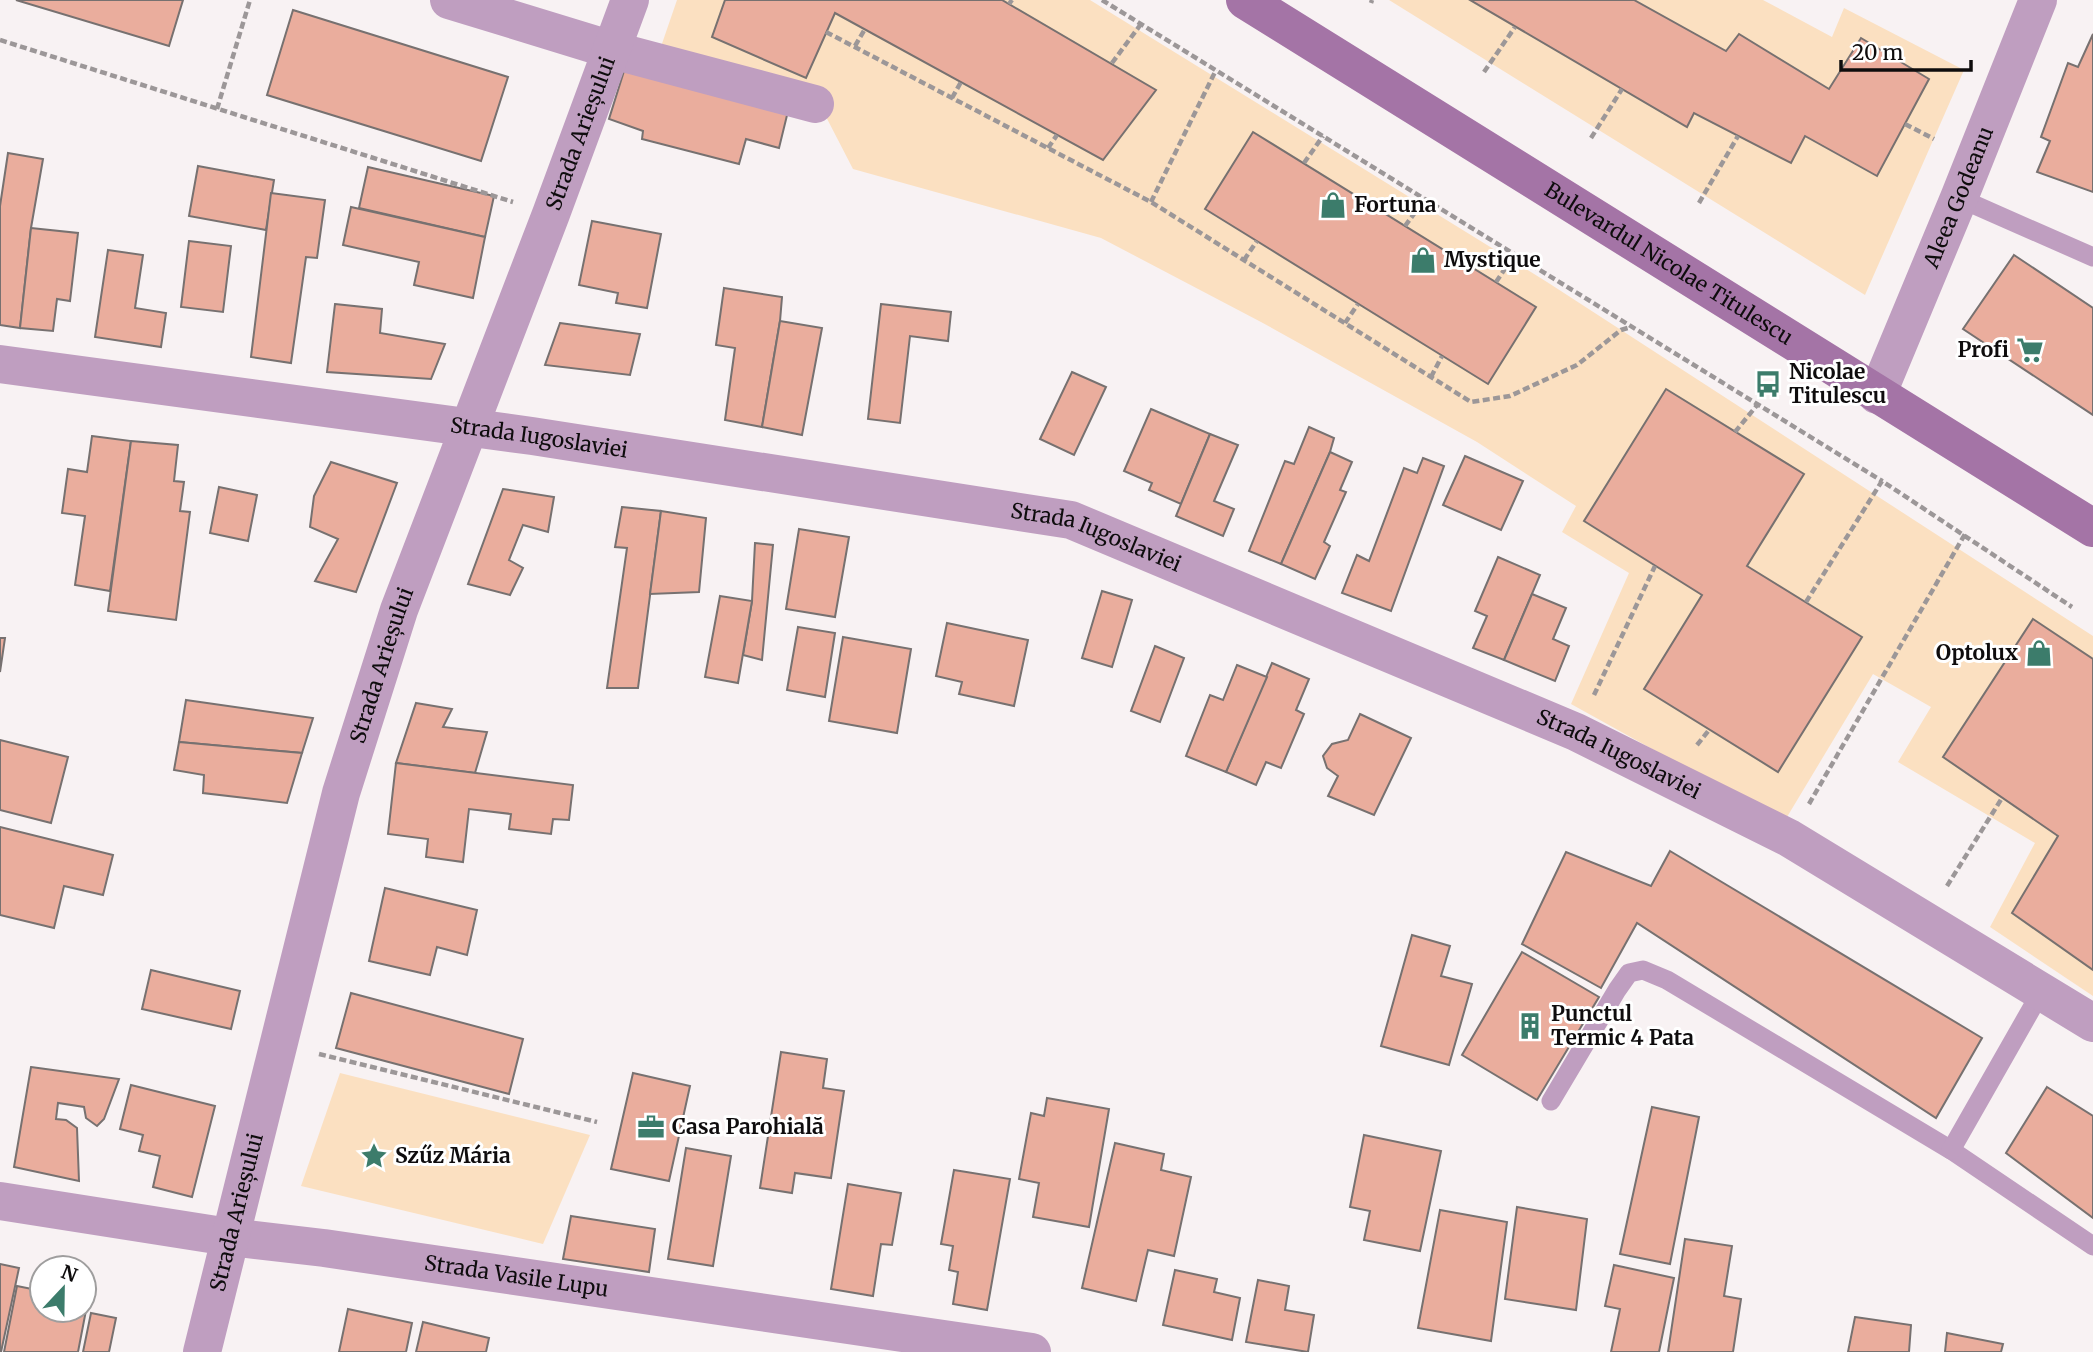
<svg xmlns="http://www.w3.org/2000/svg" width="2093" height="1352" viewBox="0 0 2093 1352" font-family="Merriweather,serif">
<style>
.green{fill:#fbe0c1;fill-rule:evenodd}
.building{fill:#eaad9d;stroke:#777170;stroke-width:2}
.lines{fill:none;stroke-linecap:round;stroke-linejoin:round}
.path{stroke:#9c9798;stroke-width:4.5;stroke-dasharray:7 3.5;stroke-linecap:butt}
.lane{stroke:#bf9ec0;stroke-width:19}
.street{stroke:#bf9ec0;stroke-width:38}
.secondary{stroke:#a474a6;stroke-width:38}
.labels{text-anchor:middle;stroke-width:6;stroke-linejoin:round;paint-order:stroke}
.street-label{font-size:21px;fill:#0e0c0d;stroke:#fff}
.poi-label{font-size:21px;font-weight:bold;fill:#0e0c0d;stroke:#fff;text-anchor:start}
</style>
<rect width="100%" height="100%" fill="#f8f2f3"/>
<g class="green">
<path d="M677 0H725L713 37 805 78 835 13 1103 160 1156 90 1002 0H1090L1547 282 2093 636V659L2033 619 1943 756 2058 836 2013 913 2093 970V996L1990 927 2035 843 1898 762 1931 707 1873 674 1784 822 1571 704 1629 573 1562 532 1576 506 1477 442 1261 322 1101 238 853 169 822 109 655 64ZM1253 132 1536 307 1488 384 1205 210ZM1666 389 1804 474 1747 566 1862 637 1778 772 1645 690 1702 595 1584 521Z"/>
<polygon points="1389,0 1470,0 1687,127 1694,113 1791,163 1805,136 1876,176 1929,79 1861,38 1829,89 1739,34 1726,51 1634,0 1763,0 1832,37 1844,8 1964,70 1865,295"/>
<polygon points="340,1073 590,1135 543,1244 301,1186"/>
</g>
<g class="building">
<polygon points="16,0 183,0 169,46"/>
<polygon points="725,0 1002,0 1156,90 1103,160 835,13 806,78 712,37"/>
<polygon points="1470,0 1634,0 1726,51 1739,34 1829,89 1861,38 1929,79 1877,176 1805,136 1791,163 1694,113 1687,127"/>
<polygon points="293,10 508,77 481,161 267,95"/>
<polygon points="2093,34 2093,192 2037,172 2050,141 2041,137 2068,63 2078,67"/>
<polygon points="624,71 790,103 779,148 746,139 739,164 642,139 643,131 609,119"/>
<polygon points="1253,132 1536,307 1488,384 1205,209"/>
<polygon points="8,153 43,159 31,228 20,328 0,325 0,206"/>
<polygon points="198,166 274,180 266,230 189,216"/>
<polygon points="368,167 494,196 485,237 359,208"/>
<polygon points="271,193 325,200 317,258 306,257 291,363 251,357"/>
<polygon points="351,207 485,237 473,298 414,285 419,262 343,245"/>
<polygon points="592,221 661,234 647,308 616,303 618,293 579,285"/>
<polygon points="31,228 78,233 70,301 57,299 53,331 20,328"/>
<polygon points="189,241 231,246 223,312 181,307"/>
<polygon points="108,250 143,255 135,308 166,313 161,347 95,337"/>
<polygon points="2014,255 2093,308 2093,415 1963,329"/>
<polygon points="724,288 782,297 780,321 762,427 725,420 735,348 716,345"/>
<polygon points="335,304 382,309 380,333 445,344 431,379 327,372"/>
<polygon points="881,304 951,312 948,341 910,336 900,423 868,419"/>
<polygon points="780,321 822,328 802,435 762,427"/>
<polygon points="560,323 640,334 630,375 545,365"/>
<polygon points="1072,372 1106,387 1074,455 1040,439"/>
<polygon points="1666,389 1804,474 1747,566 1862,637 1778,772 1644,689 1702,595 1584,521"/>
<polygon points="1151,409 1210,434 1181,504 1149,490 1152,483 1124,471"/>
<polygon points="1309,427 1334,438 1330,452 1281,564 1249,551 1285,461 1294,464"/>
<polygon points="1210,434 1238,445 1214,501 1234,509 1223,536 1176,516"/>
<polygon points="92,436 131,441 110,591 75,585 85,516 62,513 68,469 87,472"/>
<polygon points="131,441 178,445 174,481 184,482 180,511 190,512 176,620 108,611"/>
<polygon points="1330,452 1352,462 1340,490 1346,492 1324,542 1330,546 1315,579 1281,564"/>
<polygon points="1465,456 1523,481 1501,530 1443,505"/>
<polygon points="1423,458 1444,466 1391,611 1342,593 1357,555 1369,561 1404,468 1417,473"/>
<polygon points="331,462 397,483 356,592 315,581 338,539 310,527 314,496"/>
<polygon points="219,487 257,495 248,541 210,533"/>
<polygon points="503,489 554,497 548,532 523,525 509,560 523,568 510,595 468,584"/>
<polygon points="622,507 661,511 638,688 607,688 627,548 615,547"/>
<polygon points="661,511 706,518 699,592 650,594"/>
<polygon points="799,529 849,537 835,617 786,609"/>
<polygon points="755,543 773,545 762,660 743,655 752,601"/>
<polygon points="1498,557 1540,575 1504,660 1473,648 1487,616 1475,611"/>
<polygon points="1102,591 1132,600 1112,667 1082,658"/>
<polygon points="1532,594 1566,608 1553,639 1569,646 1555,681 1504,660"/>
<polygon points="720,596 752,601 738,683 705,677"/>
<polygon points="2033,619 2093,659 2093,970 2012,913 2058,836 1943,757"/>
<polygon points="947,623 1028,640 1014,706 959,694 962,682 936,676"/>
<polygon points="798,627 835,633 825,697 787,690"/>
<polygon points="843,637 911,649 897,733 829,721"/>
<polygon points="0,638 5,638 0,672"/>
<polygon points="1155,646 1184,658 1160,722 1131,711"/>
<polygon points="1272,663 1309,679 1296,710 1304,714 1281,768 1266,762 1256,785 1226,772"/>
<polygon points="1237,665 1267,677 1226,772 1186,756 1210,695 1223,700"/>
<polygon points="186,700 313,718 302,753 179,742"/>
<polygon points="416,703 452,709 443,727 487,732 475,773 396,763"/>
<polygon points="1360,714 1411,738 1374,815 1328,796 1338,776 1327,768 1323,756 1332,744 1348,740"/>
<polygon points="0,740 68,757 51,823 0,810"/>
<polygon points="179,742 302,753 287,803 203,793 204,775 174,770"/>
<polygon points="396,763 573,785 569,820 553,819 551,834 509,829 511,814 469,809 463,862 426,857 428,839 388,834"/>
<polygon points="0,827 113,855 103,895 64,886 54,928 0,915"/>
<polygon points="1670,851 1982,1038 1936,1118 1637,923 1601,988 1522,944 1566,852 1651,886"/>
<polygon points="385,888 477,910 467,955 437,947 430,975 369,961"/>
<polygon points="1412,935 1450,946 1441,976 1472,984 1449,1065 1381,1046"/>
<polygon points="1522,952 1599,997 1537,1100 1462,1055"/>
<polygon points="151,970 240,991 231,1029 142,1009"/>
<polygon points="351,993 523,1039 509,1094 336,1048"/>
<polygon points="781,1052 827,1059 823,1088 844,1091 831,1178 795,1173 792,1193 760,1188"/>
<polygon points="31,1067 119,1079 104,1119 97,1126 86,1118 84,1107 58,1103 56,1119 66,1120 77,1128 79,1181 14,1167"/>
<polygon points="633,1073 690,1086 669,1181 611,1169"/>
<polygon points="131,1085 215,1106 192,1197 153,1187 160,1156 139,1151 143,1135 120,1129"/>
<polygon points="2047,1087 2093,1116 2093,1218 2006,1153"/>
<polygon points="1047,1098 1109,1109 1089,1227 1033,1217 1039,1183 1019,1179 1031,1113 1044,1116"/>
<polygon points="1652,1107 1699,1117 1670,1264 1620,1254"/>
<polygon points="1364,1135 1441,1151 1420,1251 1364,1240 1370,1211 1350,1207"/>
<polygon points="1115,1143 1164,1154 1161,1170 1191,1177 1174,1256 1148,1250 1136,1301 1082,1288"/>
<polygon points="686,1148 731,1156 713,1266 668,1259"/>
<polygon points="954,1170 1010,1179 987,1310 953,1304 958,1272 949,1270 953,1246 941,1244"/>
<polygon points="848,1184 901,1193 892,1245 881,1244 873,1296 831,1289"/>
<polygon points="1517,1207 1587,1219 1576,1310 1505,1299"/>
<polygon points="1440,1210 1507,1222 1491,1341 1418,1328"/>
<polygon points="571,1216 655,1229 649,1272 563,1259"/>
<polygon points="1685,1239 1732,1246 1724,1296 1741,1299 1733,1352 1668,1352"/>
<polygon points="0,1264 19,1268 1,1352 0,1352"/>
<polygon points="1614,1265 1674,1278 1659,1352 1611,1352 1620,1309 1605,1306"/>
<polygon points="1175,1270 1217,1279 1214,1292 1240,1298 1232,1340 1163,1325"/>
<polygon points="1258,1280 1289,1286 1285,1310 1314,1315 1308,1352 1246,1342"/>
<polygon points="17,1286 42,1291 42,1310 84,1310 84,1300 88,1300 78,1352 4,1352"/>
<polygon points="348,1309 412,1323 406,1352 339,1352"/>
<polygon points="91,1313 116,1318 109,1352 83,1352"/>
<polygon points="1855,1317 1911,1325 1909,1352 1848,1352"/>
<polygon points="423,1322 489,1338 486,1352 416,1352"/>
<polygon points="1947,1333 2003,1344 2001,1352 1945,1352"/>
</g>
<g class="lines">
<g class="path">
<polyline points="1102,0 1882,481"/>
<polyline points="1371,3 1372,0"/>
<polyline points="1009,4 1012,0"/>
<polyline points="826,32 1151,202 1471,402 1510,396 1577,365 1621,330 1631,327"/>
<polyline points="0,40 513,202"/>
<polyline points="855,46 865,29"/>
<polyline points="1112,63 1141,24"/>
<polyline points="1484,72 1515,27"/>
<polyline points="952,98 961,82"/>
<polyline points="217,109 250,0"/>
<polyline points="1905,124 1934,139"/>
<polyline points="1591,138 1622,89"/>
<polyline points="1048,148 1057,135"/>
<polyline points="1304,163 1323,136"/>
<polyline points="1151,202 1216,70"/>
<polyline points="1699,203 1738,136"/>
<polyline points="1405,226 1425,199"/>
<polyline points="1244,260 1257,241"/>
<polyline points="1496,282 1511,260 1518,257"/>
<polyline points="1345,323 1358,304"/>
<polyline points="1431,377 1442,356"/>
<polyline points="1735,432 1758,404"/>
<polyline points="1806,602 1882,481 2072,607"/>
<polyline points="1594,695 1655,566"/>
<polyline points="1697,745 1709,730"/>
<polyline points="1809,804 1965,534"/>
<polyline points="1947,886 2002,798"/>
<polyline points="319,1054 597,1122"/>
</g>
<g class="lane">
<polyline points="1959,198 2093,257"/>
<polyline points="1551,1101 1617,990 1629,973 1643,970 1667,980 1951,1150 2093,1246"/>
<polyline points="1951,1150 2041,992"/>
</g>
<g class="street">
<polyline points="449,0 612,50 815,104"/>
<path id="s1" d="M0 364 532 436 1071 520 1576 732 1789 838 2093 1023"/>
<path id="s2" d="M1877 395 1959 198 2038 0"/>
<path id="s3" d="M0 1201 229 1237 324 1248 1032 1352"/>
<path id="s4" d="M202 1352 341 793 399 610 551 214 630 0"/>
</g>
<path class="secondary" id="s5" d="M1245 0 2093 528"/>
</g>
<defs>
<symbol id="shop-bare" viewBox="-9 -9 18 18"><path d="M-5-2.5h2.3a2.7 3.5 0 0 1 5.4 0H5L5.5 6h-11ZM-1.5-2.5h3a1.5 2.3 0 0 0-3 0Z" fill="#3c7c6b" stroke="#fff" stroke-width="2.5" paint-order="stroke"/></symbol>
<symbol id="supermarket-bare" viewBox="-9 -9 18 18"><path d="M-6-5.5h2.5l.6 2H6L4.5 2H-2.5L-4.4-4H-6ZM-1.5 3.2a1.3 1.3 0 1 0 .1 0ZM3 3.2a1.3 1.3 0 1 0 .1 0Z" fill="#3c7c6b" stroke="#fff" stroke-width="2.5" paint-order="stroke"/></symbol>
<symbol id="bus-bare" viewBox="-9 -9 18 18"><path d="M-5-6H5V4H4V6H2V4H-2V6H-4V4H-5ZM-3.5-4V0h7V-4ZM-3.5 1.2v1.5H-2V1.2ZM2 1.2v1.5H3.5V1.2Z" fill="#3c7c6b" stroke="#fff" stroke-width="2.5" paint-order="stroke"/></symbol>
<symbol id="building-bare" viewBox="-9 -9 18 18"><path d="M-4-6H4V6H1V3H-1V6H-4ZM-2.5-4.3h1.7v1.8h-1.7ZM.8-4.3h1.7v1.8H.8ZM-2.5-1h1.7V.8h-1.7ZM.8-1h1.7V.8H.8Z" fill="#3c7c6b" stroke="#fff" stroke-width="2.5" paint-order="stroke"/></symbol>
<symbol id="office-bare" viewBox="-9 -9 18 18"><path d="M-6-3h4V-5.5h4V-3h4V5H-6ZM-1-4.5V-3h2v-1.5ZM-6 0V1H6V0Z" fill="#3c7c6b" stroke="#fff" stroke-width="2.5" paint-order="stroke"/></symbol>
<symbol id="sight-bare" viewBox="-9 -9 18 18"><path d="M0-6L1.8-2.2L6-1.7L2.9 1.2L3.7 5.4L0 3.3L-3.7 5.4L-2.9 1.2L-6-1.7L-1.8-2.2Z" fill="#3c7c6b" stroke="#fff" stroke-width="2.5" paint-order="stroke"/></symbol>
</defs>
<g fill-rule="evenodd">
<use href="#shop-bare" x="1314" y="186" width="38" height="38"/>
<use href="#shop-bare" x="1404" y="241" width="38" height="38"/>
<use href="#supermarket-bare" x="2011" y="331" width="38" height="38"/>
<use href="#bus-bare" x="1749" y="365" width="38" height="38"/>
<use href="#shop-bare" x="2020" y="634" width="38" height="38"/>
<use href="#building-bare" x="1511" y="1007" width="38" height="38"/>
<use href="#office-bare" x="632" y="1108" width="38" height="38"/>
<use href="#sight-bare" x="355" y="1137" width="38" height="38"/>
</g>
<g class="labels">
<g class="street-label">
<text dy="7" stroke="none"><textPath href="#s4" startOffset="1278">Strada Arieșului</textPath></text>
<text dy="7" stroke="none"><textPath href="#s2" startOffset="214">Aleea Godeanu</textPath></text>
<text dy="7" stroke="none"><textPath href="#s5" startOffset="499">Bulevardul Nicolae Titulescu</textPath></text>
<text dy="7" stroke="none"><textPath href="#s1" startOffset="544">Strada Iugoslaviei</textPath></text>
<text dy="7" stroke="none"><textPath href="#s1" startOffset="1111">Strada Iugoslaviei</textPath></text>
<text dy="7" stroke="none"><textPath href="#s4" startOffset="710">Strada Arieșului</textPath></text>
<text dy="7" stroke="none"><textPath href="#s1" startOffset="1678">Strada Iugoslaviei</textPath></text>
<text dy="7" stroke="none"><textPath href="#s4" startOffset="144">Strada Arieșului</textPath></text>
<text dy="7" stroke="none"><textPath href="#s3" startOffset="522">Strada Vasile Lupu</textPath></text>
</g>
<g class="poi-label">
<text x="1354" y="212">Fortuna</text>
<text x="1444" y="267">Mystique</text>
<text x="2009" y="357" text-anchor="end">Profi</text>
<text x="1789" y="379">Nicolae<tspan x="1789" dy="24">Titulescu</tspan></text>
<text x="2018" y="660" text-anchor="end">Optolux</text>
<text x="1551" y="1021">Punctul<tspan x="1551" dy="24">Termic 4 Pata</tspan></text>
<text x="672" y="1134">Casa Parohială</text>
<text x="395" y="1163">Szűz Mária</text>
</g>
</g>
<g transform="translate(63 1289) rotate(22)"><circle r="33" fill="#ffffff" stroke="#9f9e9e" stroke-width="2"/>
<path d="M0-5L12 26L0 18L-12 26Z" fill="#3c7c6b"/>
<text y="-10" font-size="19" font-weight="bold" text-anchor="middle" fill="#0e0c0d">N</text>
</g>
<path d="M1841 60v10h130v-10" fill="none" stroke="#0e0c0d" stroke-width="3.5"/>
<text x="1852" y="60" font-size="21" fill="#0e0c0d" stroke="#ffffff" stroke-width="5" paint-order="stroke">20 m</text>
</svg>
